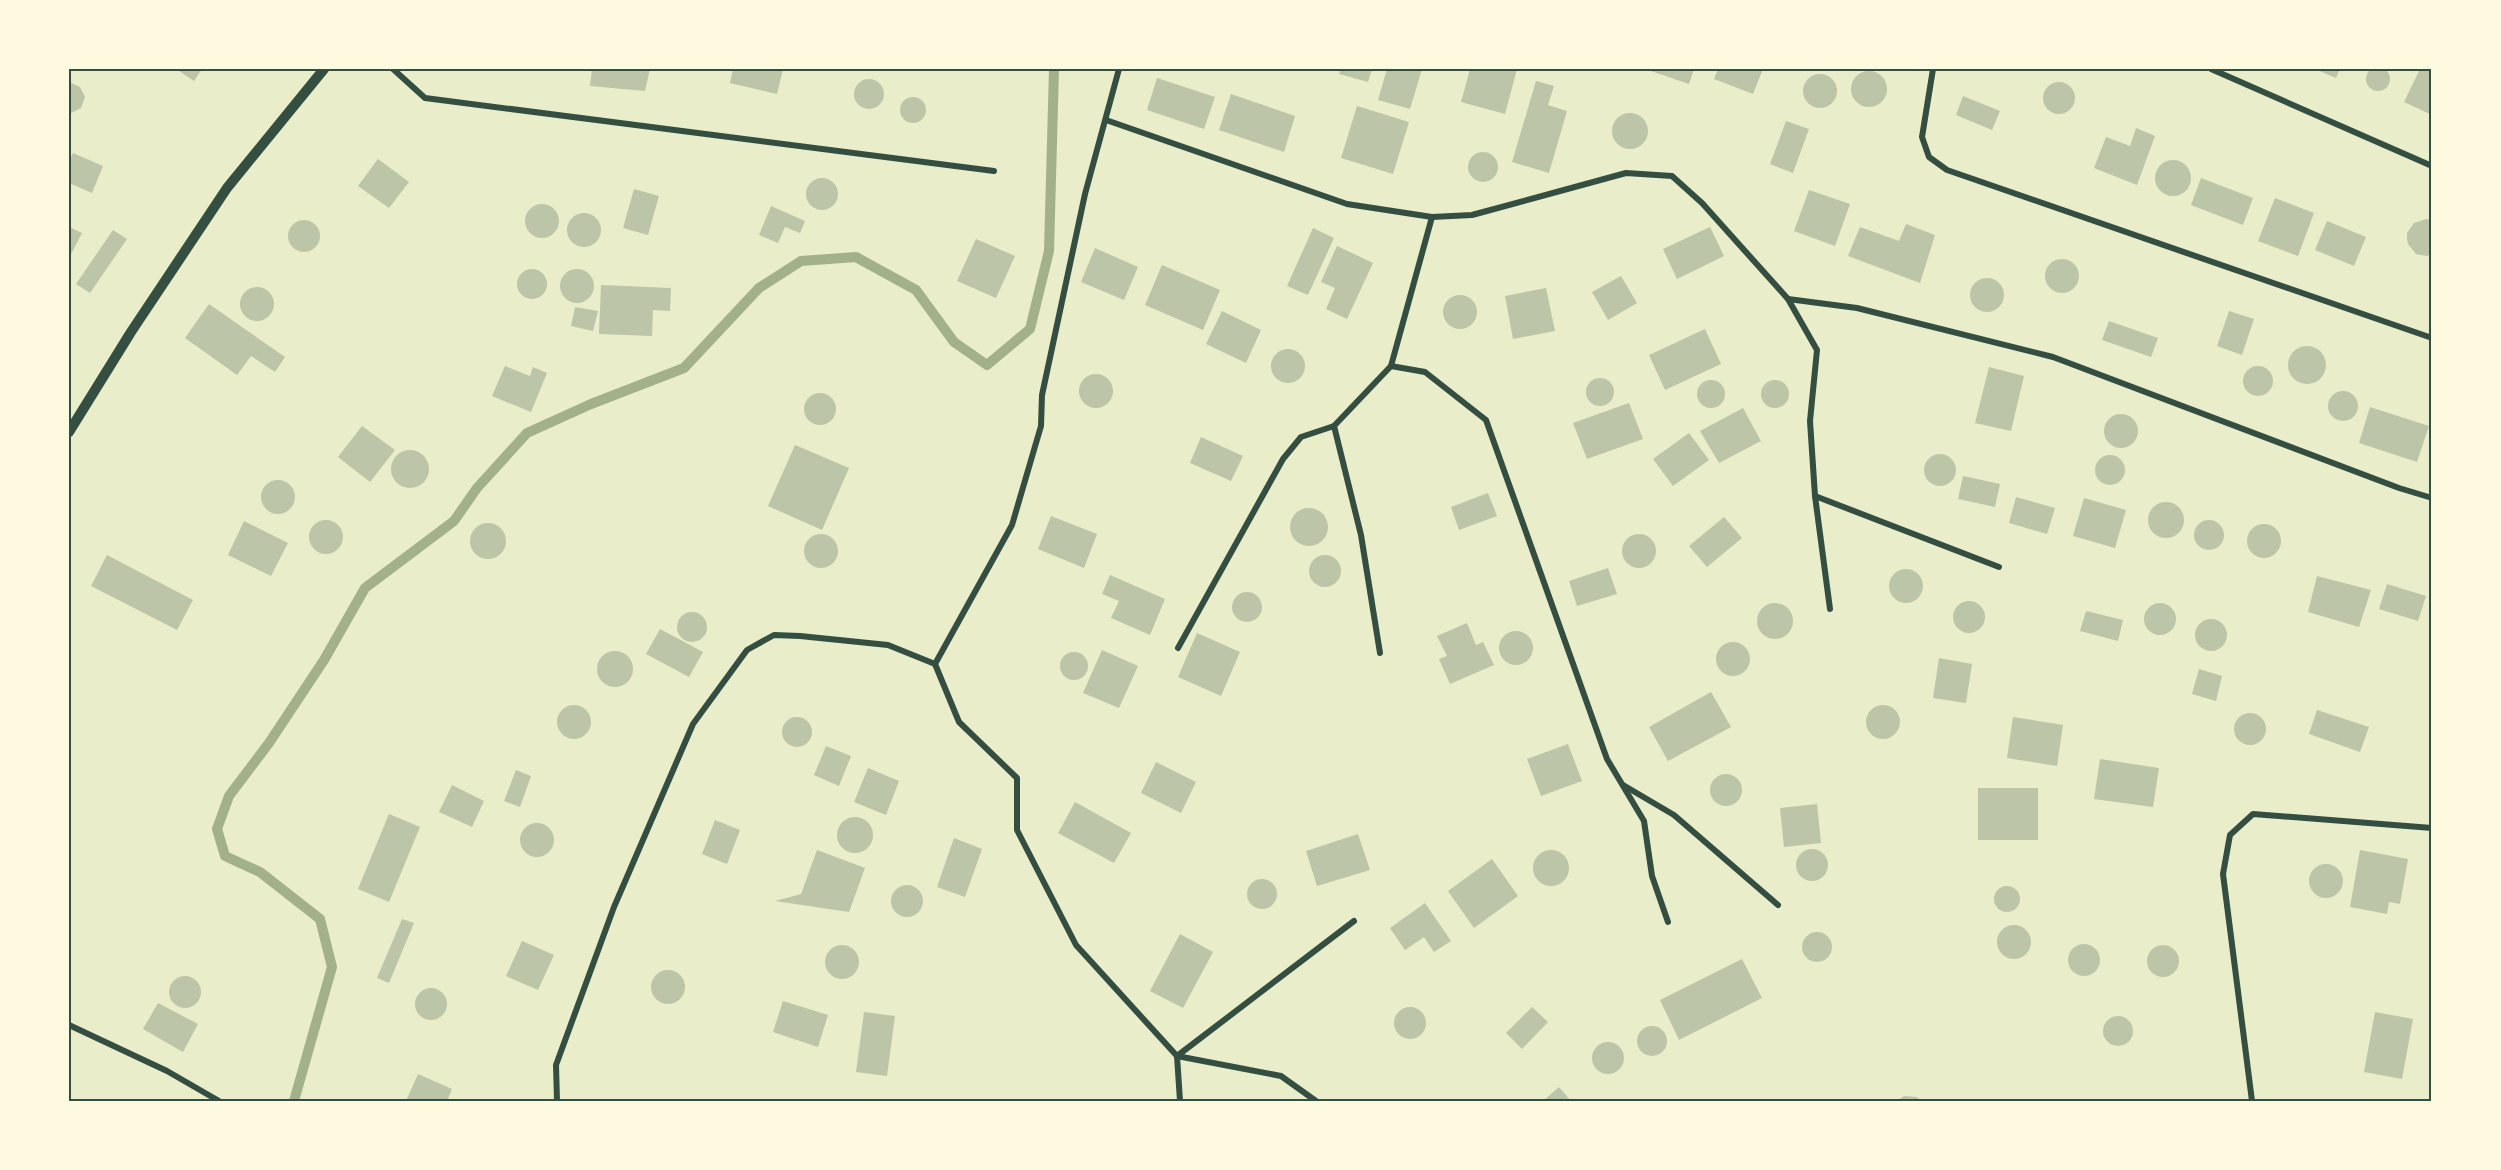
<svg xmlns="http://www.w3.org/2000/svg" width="2501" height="1170" viewBox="0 0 2501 1170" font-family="Barlow,sans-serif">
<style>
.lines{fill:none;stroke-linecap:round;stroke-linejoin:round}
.stream{stroke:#a3b18a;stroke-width:10}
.building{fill:#bcc5a7}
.minor{stroke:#344e41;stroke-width:6}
.tertiary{stroke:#344e41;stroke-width:10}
.neatline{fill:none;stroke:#344e41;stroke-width:2}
</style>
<rect width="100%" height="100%" fill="#e9edc9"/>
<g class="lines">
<polyline class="stream" points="294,1101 332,967 320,919 260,872 225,856 217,829 229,796 269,743 324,660 365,588 454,521 477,488 527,433 591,404 684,368 759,288 801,261 856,257 916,290 954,342 987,365 1030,329 1049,251 1054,69"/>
</g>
<g class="building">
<circle cx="2378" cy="79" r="12"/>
<polygon points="176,69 202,69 194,81"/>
<polygon points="592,69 650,69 645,91 590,86"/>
<polygon points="733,69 783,69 777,94 730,83"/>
<polygon points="1341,69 1372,69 1368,82 1339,74"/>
<polygon points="1387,69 1422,69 1410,109 1378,100"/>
<polygon points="1470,69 1517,69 1505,114 1461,102"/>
<polygon points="1645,69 1694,69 1689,84"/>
<polygon points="1718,69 1763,69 1753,94 1714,79"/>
<polygon points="2315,69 2340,69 2336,78"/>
<polygon points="2420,69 2432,70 2432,115 2404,102"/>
<circle cx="1869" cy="89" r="18"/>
<circle cx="1820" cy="91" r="17"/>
<polygon points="1157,78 1215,97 1204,129 1147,110"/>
<circle cx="869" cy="94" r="15"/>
<polygon points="1536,81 1554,86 1548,105 1567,111 1549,173 1512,162"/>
<polygon points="69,82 80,87 85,97 81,108 69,114"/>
<circle cx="2059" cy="98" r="16"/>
<polygon points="1231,94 1295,116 1284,152 1219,130"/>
<polygon points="1963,96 2000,111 1992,130 1956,115"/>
<circle cx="913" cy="110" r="13"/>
<polygon points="1357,106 1409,122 1393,174 1341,158"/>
<circle cx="1630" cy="131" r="18"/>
<polygon points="1786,121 1809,129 1793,173 1770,164"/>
<polygon points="2136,128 2155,136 2137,185 2094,168 2106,137 2130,146"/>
<circle cx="1483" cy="167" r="15"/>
<polygon points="73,153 103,166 92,193 69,183 69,162"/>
<polygon points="378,159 409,182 389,208 358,186"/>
<circle cx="2173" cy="178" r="18"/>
<circle cx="822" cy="194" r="16"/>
<polygon points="2201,178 2253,198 2243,225 2191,205"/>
<polygon points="634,189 659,196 648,235 623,228"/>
<polygon points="1809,190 1850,204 1835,246 1794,231"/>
<polygon points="2275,198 2314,213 2298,256 2258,241"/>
<circle cx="542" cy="221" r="17"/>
<polygon points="771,206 805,221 800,233 785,227 778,243 759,235"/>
<circle cx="584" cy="230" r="17"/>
<polygon points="2426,219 2432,220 2432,254 2427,256 2416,254 2408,244 2407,239 2407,233 2414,223"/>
<circle cx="304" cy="236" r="16"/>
<polygon points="2327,221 2366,237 2354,266 2315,250"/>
<polygon points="1906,224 1935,235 1920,283 1848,256 1860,227 1899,241"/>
<polygon points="69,227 82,233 69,258"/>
<polygon points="1710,227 1724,256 1677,279 1663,249"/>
<polygon points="1313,228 1334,238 1308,295 1287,286"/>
<polygon points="113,230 127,239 90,293 76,284"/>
<polygon points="976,239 1015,256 996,298 957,281"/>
<polygon points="1337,246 1373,263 1347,319 1326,309 1335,288 1321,282"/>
<polygon points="1095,248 1138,267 1124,300 1081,282"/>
<circle cx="2062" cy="276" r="17"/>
<polygon points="1162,265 1220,290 1203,330 1145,305"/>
<circle cx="532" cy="284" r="15"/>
<circle cx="577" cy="286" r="17"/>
<polygon points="1621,276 1637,303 1608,320 1592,292"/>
<circle cx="1987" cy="295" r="17"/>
<polygon points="601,285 671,288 670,311 653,310 652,336 599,334"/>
<circle cx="257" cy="304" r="17"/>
<polygon points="1546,288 1555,331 1513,339 1505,296"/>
<circle cx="1460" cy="312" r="17"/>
<polygon points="209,304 285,357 275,372 251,356 237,375 185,338"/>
<polygon points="575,307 598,311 593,331 571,326"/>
<polygon points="1222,311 1261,330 1246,363 1206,344"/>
<polygon points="2229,311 2254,319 2242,355 2217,346"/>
<polygon points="2109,321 2158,338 2151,357 2102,340"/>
<polygon points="1705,329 1721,364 1665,390 1649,355"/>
<circle cx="2307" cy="365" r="19"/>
<circle cx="1288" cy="366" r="17"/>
<circle cx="2258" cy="381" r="15"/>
<polygon points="505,366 530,376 533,367 547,373 531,412 492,396"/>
<polygon points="1989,367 2024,376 2011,431 1975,423"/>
<circle cx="1096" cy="391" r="17"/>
<circle cx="1600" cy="392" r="14"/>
<circle cx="1775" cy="394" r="14"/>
<circle cx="1711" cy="394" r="14"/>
<circle cx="2343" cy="406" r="15"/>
<circle cx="820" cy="409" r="16"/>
<polygon points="1629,403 1643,439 1587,459 1573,423"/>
<polygon points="2370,407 2429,426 2417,462 2359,443"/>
<polygon points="1743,408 1761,441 1719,463 1700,431"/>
<circle cx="2121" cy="431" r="17"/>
<polygon points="362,426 395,450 370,482 338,457"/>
<polygon points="1689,433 1709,460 1673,486 1653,459"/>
<polygon points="1201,437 1243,456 1231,481 1190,463"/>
<polygon points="795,445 849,468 822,530 768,506"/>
<circle cx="410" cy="469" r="19"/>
<circle cx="1940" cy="470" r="16"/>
<circle cx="2110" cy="470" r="15"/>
<polygon points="1963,476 2000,484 1995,507 1958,499"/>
<circle cx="278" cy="497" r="17"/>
<polygon points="1488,493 1497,516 1459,530 1451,507"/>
<polygon points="2016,497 2055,508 2047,534 2009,523"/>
<polygon points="2084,498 2126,510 2115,548 2073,536"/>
<circle cx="2166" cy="520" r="18"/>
<circle cx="1309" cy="527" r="19"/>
<polygon points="1051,516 1097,534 1084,568 1038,549"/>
<polygon points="1724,517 1742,538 1707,567 1689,546"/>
<circle cx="326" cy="537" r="17"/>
<circle cx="2209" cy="535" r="15"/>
<polygon points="244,521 288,543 271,576 228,555"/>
<circle cx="488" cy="541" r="18"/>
<circle cx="2264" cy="541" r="17"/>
<circle cx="821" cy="551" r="17"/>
<circle cx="1639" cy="551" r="17"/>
<circle cx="1325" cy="571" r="16"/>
<polygon points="107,555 193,600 177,630 91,586"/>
<polygon points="1608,568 1617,594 1577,606 1569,581"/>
<circle cx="1906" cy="586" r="17"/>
<polygon points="1110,575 1165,599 1150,635 1111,618 1119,601 1102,594"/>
<polygon points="2317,576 2371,590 2359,627 2308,612"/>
<polygon points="2387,584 2426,596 2418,621 2379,609"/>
<circle cx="1247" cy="607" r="15"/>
<circle cx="1969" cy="617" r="16"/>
<circle cx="2160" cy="619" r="16"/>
<circle cx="1775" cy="621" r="18"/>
<polygon points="2086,611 2123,620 2118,641 2080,631"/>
<circle cx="692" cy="627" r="15"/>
<circle cx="2211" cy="635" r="16"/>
<polygon points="1467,623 1476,645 1483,642 1494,665 1450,684 1439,659 1447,656 1437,636"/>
<polygon points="660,629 703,652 689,677 646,654"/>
<circle cx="1516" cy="648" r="17"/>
<polygon points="1197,633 1240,652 1221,696 1178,677"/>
<circle cx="1733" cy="659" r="17"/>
<polygon points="1102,650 1138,666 1119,708 1083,693"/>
<circle cx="615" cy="669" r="18"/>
<circle cx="1074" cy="666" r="14"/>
<polygon points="1939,658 1972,664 1966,703 1933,698"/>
<polygon points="2199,669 2222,676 2216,701 2192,694"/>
<polygon points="1711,692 1731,727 1668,761 1649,727"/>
<circle cx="574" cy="722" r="17"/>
<circle cx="1883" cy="722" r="17"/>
<polygon points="2317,710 2369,727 2360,752 2309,734"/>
<circle cx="2250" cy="729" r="16"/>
<circle cx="797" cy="732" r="15"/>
<polygon points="2013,717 2063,725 2057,766 2007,758"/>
<polygon points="1568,744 1582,781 1541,796 1527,759"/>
<polygon points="826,746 851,756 839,786 814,775"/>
<polygon points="2100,759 2159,768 2153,807 2094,799"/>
<polygon points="1156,762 1196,782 1181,813 1141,793"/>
<polygon points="868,768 899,781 886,815 854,802"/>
<polygon points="516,770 531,776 520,807 504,801"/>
<circle cx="1726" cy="790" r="16"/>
<polygon points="452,785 484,801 472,827 439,812"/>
<rect x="1978" y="788" width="60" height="52"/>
<polygon points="1075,802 1131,833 1114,863 1058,833"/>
<polygon points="1817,804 1821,843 1784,847 1780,808"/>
<polygon points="389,814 420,827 389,902 358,889"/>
<circle cx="855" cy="835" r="18"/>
<polygon points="715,820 740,830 727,864 702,854"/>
<circle cx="537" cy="840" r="17"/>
<polygon points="1358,834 1370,870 1317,886 1306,851"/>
<polygon points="954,838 982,849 965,897 937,887"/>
<circle cx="1812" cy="865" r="16"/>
<polygon points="817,850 865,868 849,912 775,901 801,894"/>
<polygon points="2360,850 2408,859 2400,904 2389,902 2387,914 2350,907"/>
<circle cx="1551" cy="868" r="18"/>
<polygon points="1492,859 1518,896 1474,928 1448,891"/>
<circle cx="2326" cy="881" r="17"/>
<circle cx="1262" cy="894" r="15"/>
<circle cx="907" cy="901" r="16"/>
<circle cx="2007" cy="899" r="13"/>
<polygon points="1425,903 1451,941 1434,952 1424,937 1405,950 1390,928"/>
<polygon points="402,919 414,923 389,983 377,978"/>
<circle cx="2014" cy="942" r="17"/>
<circle cx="1817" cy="947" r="15"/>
<polygon points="1180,934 1213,952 1183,1008 1150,991"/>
<polygon points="522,941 554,955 538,990 506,976"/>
<circle cx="2084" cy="960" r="16"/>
<circle cx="2163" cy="961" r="16"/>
<circle cx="842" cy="962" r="17"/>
<polygon points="1742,959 1762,998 1679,1040 1660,1000"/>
<circle cx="668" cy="987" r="17"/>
<circle cx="185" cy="992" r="16"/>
<circle cx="431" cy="1004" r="16"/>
<polygon points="783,1001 828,1015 818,1047 773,1032"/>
<polygon points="158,1003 198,1024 183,1052 143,1029"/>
<circle cx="1410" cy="1023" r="16"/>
<polygon points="1532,1007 1548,1022 1522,1049 1506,1033"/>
<polygon points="864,1012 895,1016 887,1076 856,1072"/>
<polygon points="2375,1012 2413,1019 2402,1079 2364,1072"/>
<circle cx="2118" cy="1031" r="15"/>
<circle cx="1652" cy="1041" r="15"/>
<circle cx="1608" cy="1058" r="16"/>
<polygon points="418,1074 452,1089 447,1101 406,1101"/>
<polygon points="1559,1087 1571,1101 1543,1101"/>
<polygon points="1904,1096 1916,1097 1923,1101 1897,1101"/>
</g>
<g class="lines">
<g class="minor">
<polyline points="393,69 425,98 994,171"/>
<polyline points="1933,69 1922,137 1929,157 1947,170 2432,338"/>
<polyline points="2211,69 2432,166"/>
<polyline points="1106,120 1347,204 1432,217 1472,215 1626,173 1672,176 1702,203 1788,299 1857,308 2053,357 2399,488 2432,498"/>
<polyline points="1432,217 1391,366 1425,372 1486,420 1607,759 1644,821 1652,876 1668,922"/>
<polyline points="1788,299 1817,350 1810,421 1815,496 1830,609"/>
<polyline points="1815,496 1999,567"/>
<polyline points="1178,648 1283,459 1301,437 1334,426"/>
<polyline points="1380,653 1361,535 1334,426 1391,366"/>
<polyline points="935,664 959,722 1017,778 1017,830 1076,945 1177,1056 1180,1101"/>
<polyline points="1623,785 1674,815 1778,905"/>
<polyline points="69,1025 167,1071 219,1101"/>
<polyline points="1177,1056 1354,921"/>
<polyline points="1177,1056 1281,1076 1316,1101"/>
<polyline points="557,1101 556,1065 614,907 693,724 747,650 774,635 800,636 888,645 935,664 1012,525 1041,426 1042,395 1085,194 1119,69"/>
<polyline points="2252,1101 2223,874 2230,835 2253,814 2432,828"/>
</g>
<polyline class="tertiary" points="69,432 131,332 227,188 324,69"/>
</g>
<rect width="2501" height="1170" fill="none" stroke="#fefae0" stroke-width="141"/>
<rect x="70" y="70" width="2360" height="1030" class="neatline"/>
</svg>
